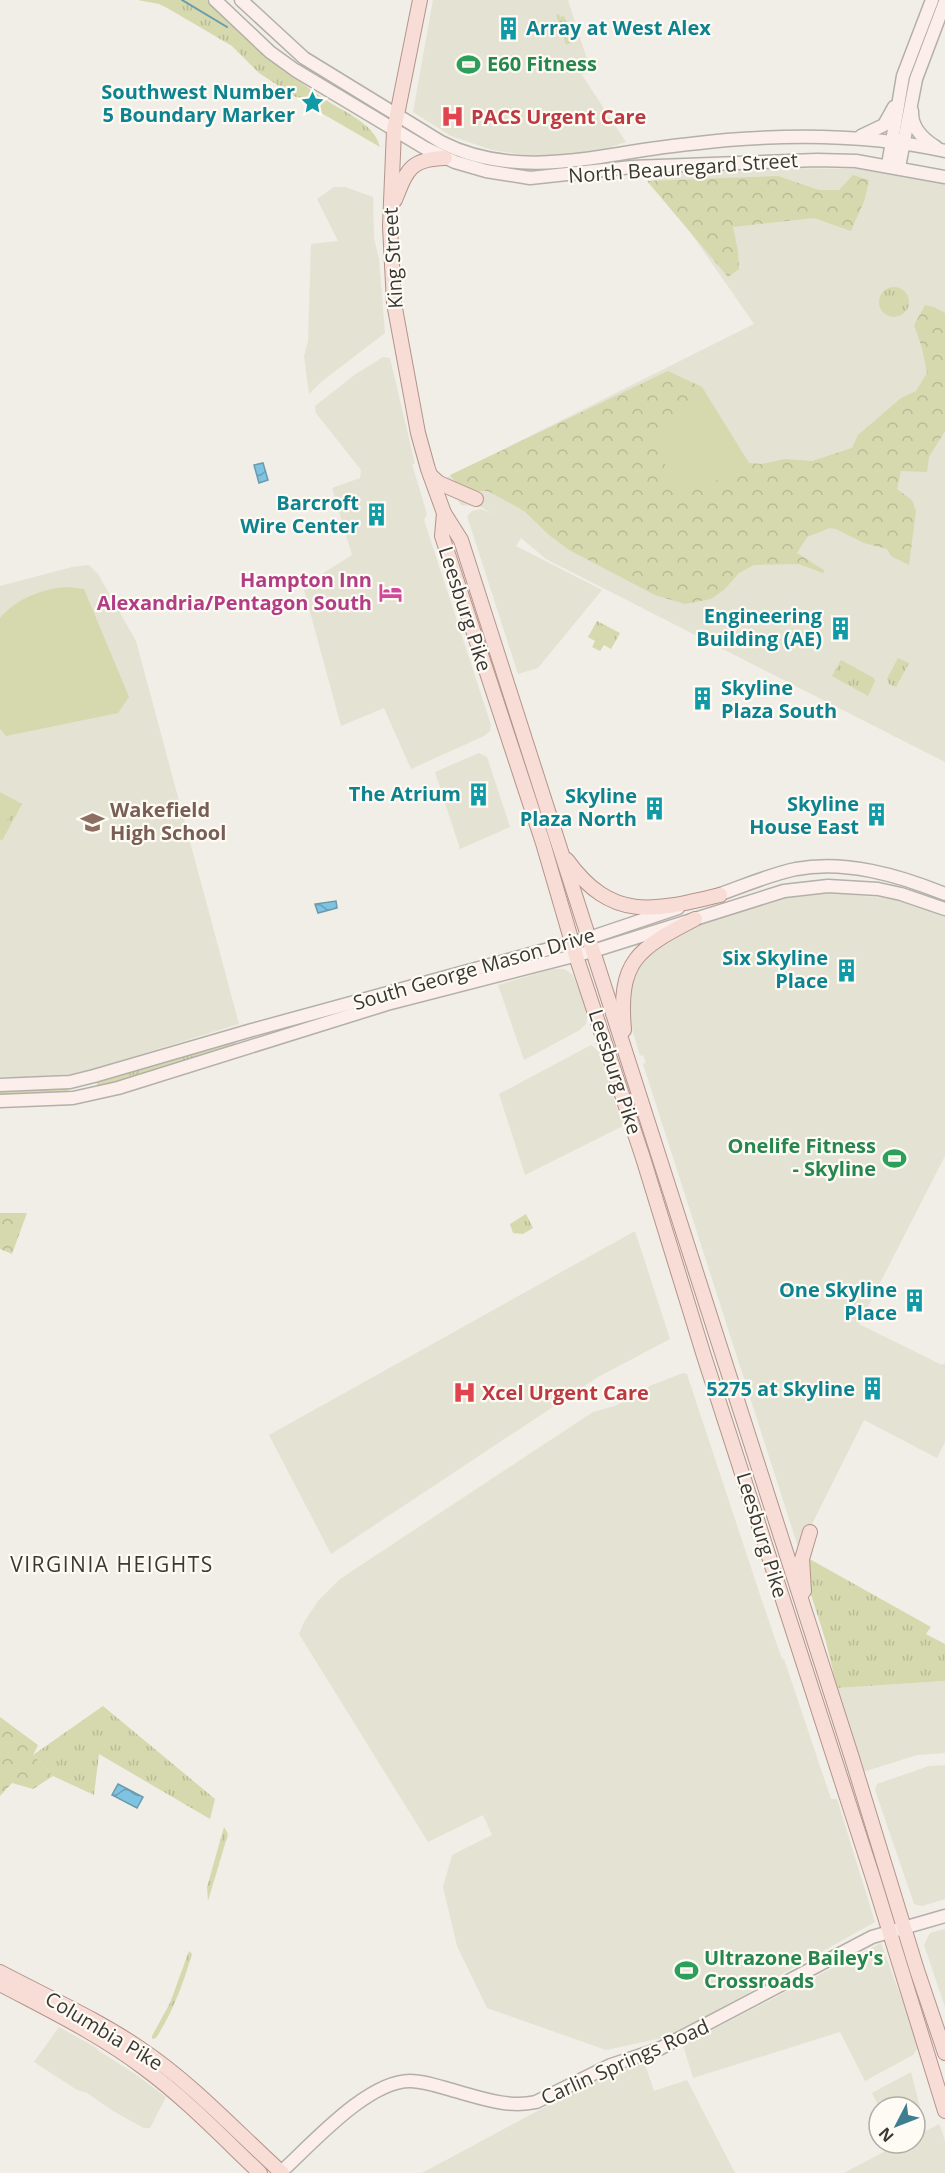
<svg xmlns="http://www.w3.org/2000/svg" width="945" height="2173" viewBox="0 0 945 2173" font-family="'Open Sans',sans-serif">
<style>
.built{fill:#e4e2d3}
.grass{fill:url(#grass-tufts)}
.forest{fill:url(#forest-crowns)}
.garden{fill:#d6d9ae}
.water{fill:url(#water-waves);stroke:#699aae;stroke-width:1.5}
.lines{fill:none;stroke-linecap:round;stroke-linejoin:round}
.stream{stroke:#699aae;stroke-width:2}
.secondary-casing{stroke:#b2b0a9;stroke-width:15}
.primary-casing{stroke:#b3948b;stroke-width:16}
.secondary{stroke:#fceeea;stroke-width:12}
.primary{stroke:#f8ddd6;stroke-width:14}
.labels{text-anchor:middle;stroke-width:4.5;stroke-linejoin:round;paint-order:stroke}
.culture-label{font-size:20px;font-weight:bold;fill:#0d838f;stroke:#fdfbf3;text-anchor:end}
.leisure-label{font-size:20px;font-weight:bold;fill:#27864d;stroke:#fdfbf3;text-anchor:start}
.health-label{font-size:20px;font-weight:bold;fill:#be3a42;stroke:#fdfbf3;text-anchor:start}
.street-label{font-size:20px;fill:#393835;stroke:#fdfbf3}
.hotel-label{font-size:20px;font-weight:bold;fill:#b23c85;stroke:#fdfbf3;text-anchor:end}
.education-label{font-size:20px;font-weight:bold;fill:#785e54;stroke:#fdfbf3;text-anchor:start}
.neighbourhood-label{font-size:21px;letter-spacing:1.5px;fill:#393835;stroke:#fdfbf3}
</style>
<defs>
<pattern id="grass-tufts" width="24" height="20" patternUnits="userSpaceOnUse" patternTransform="scale(1.5)"><rect width="24" height="20" fill="#d6d9ae"/><path d="M3 7l-1-3M5 7V3M7 7l1-3M15 17l-1-3M17 17v-4M19 17l1-3" fill="none" stroke="#b8bb96"/></pattern>
<pattern id="forest-crowns" width="20" height="18" patternUnits="userSpaceOnUse" patternTransform="scale(1.5)"><rect width="20" height="18" fill="#d6d9ae"/><path d="M2 6a3 3 0 1 1 6 0M12 15a3 3 0 1 1 6 0" fill="none" stroke="#b8bb96"/></pattern>
<pattern id="water-waves" width="16" height="10" patternUnits="userSpaceOnUse" patternTransform="scale(1.5)"><rect width="16" height="10" fill="#7ec4e2"/><path d="M0 5q4-4 8 0t8 0" fill="none" stroke="#68a0b8"/></pattern>
</defs>
<rect width="100%" height="100%" fill="#f0eee6"/>
<g class="built">
<polygon points="433,0 568,0 590,69 582,75 626,142 598,151 562,156 532,156 492,150 451,136 413,112"/>
<polygon points="761,168 871,169 945,183 945,762 546,559 521,538 516,546 602,590 538,668 518,674 467,516 472,511 481,509 493,514 481,507 461,505 444,479 754,324 650,174"/>
<polygon points="334,187 345,187 373,197 374,238 379,259 385,333 321,382 309,394 304,356 308,341 311,244 338,241 317,199"/>
<polygon points="383,357 390,358 415,464 412,464 427,514 424,520 491,725 490,731 484,736 411,769 384,708 341,726 303,586 352,555 332,488 360,478 361,470 316,413 315,406 356,374"/>
<polygon points="89,565 98,574 136,641 239,1024 93,1069 71,1074 26,1077 0,1077 0,586 72,567"/>
<polygon points="479,753 487,757 510,827 460,849 435,772"/>
<polygon points="823,892 895,899 928,909 945,917 945,1156 859,1324 942,1365 945,1363 945,1442 937,1458 864,1420 799,1550 643,1064 646,1062 643,1055 640,1056 625,1006 628,975 667,934 776,898"/>
<polygon points="553,969 564,969 573,975 588,1012 586,1024 580,1030 524,1060 498,985"/>
<polygon points="591,1045 598,1051 623,1126 525,1175 499,1094"/>
<polygon points="635,1231 670,1339 598,1377 331,1554 269,1435"/>
<polygon points="683,1373 687,1374 762,1601 782,1659 784,1659 831,1799 837,1799 875,1922 671,2036 606,2050 487,2008 457,1946 443,1887 452,1855 492,1835 483,1815 428,1842 299,1634 304,1622 318,1601 340,1579 593,1412 615,1406 652,1385"/>
<polygon points="945,1681 945,1753 917,1755 863,1772 837,1688"/>
<polygon points="945,1765 945,1899 922,1906 914,1904 875,1790 877,1784 929,1766"/>
<polygon points="945,1929 945,2007 924,1945 930,1933"/>
<polygon points="881,1943 919,2046 913,2055 865,2081 840,2032 693,2078 683,2045"/>
<polygon points="59,2027 95,2047 99,2051 135,2074 166,2097 150,2128 144,2128 113,2111 87,2093 77,2090 34,2062"/>
<polygon points="644,2061 654,2091 687,2080 735,2173 422,2173 614,2070"/>
<polygon points="911,2072 926,2131 939,2124 943,2134 945,2142 945,2173 844,2173 897,2145 897,2143 915,2143 915,2107 879,2107 872,2093"/>
</g>
<g class="grass">
<path d="M138 0H206C248 35 286 76 334 105 351 115 375 126 380 147L311 107 259 73 232 46 169 9 159 4Z"/>
<polygon points="559,14 560,17 564,16 573,42 566,45 556,15"/>
<circle cx="894" cy="302" r="15"/>
<polygon points="597,621 620,633 611,649 604,645 600,651 592,647 595,641 588,637"/>
<polygon points="898,658 909,663 896,687 889,684 887,679"/>
<polygon points="841,660 874,678 875,681 868,696 832,676"/>
<polygon points="0,792 22,804 2,841 0,839"/>
<polygon points="235,1039 236,1046 97,1087 97,1080"/>
<polygon points="68,1086 69,1093 0,1097 0,1089"/>
<polygon points="526,1214 533,1228 523,1234 513,1233 510,1224"/>
<polygon points="806,1557 931,1627 926,1634 945,1644 945,1681 837,1688 826,1642 808,1585"/>
<polygon points="103,1706 215,1799 210,1819 99,1754 94,1795 53,1776 33,1755"/>
<polygon points="224,1827 228,1834 208,1901 207,1887"/>
<path d="M189 1951 192 1954C183 1984 173 2012 156 2038L152 2039V2036L170 2003Z"/>
</g>
<g class="forest">
<polygon points="853,175 869,180 865,199 851,231 814,218 733,227 738,251 739,269 728,277 647,181 778,176 819,190 839,190"/>
<polygon points="925,305 934,307 945,313 945,431 929,457 927,472 901,471 897,489 912,500 916,511 909,565 891,556 887,549 864,543 836,529 830,528 807,537 797,553 824,570 824,573 798,564 754,565 739,573 724,590 711,599 685,604 655,595 569,550 549,535 524,511 488,491 462,491 450,475 668,371 702,387 663,437 654,445 718,480 749,463 762,464 785,459 812,461 852,448 858,435 901,398 916,391 927,373 922,348 914,325"/>
<polygon points="0,1213 27,1213 12,1254 0,1249"/>
<polygon points="0,1717 38,1745 33,1755 53,1776 33,1789 12,1783 0,1796"/>
</g>
<g class="garden">
<polygon points="702,387 749,463 718,480 680,491 654,445 663,437"/>
<path d="M68 587 84 589 129 697 118 713 6 736 0 729V618C16 599 43 588 68 587Z"/>
<polygon points="3,802 14,808 1,832 0,808"/>
</g>
<g class="water">
<polygon points="263,463 268,480 259,483 254,465"/>
<polygon points="336,901 337,908 318,913 315,904"/>
<polygon points="118,1784 143,1797 137,1808 112,1795"/>
</g>
<g class="lines">
<polyline class="stream" points="182,0 227,27"/>
<defs>
<g id="secondary">
<polyline points="215,0 270,52 295,70 425,148 455,162 486,171 530,178 632,167 817,160 856,161 945,177"/>
<path d="M241 0 304 58 441 142C503 174 571 162 637 151 667 146 697 143 727 140 801 134 873 135 945 151"/>
<path d="M912 111C911 127 923 139 936 147"/>
<polyline points="861,136 884,125 894,107"/>
<polyline points="888,165 903,76 932,0"/>
<polyline points="899,167 916,79 945,2"/>
<path d="M712 897C739 888 767 875 796 869 846 860 898 875 945 894"/>
<polyline points="0,1085 70,1082 94,1076 252,1030 589,938 678,908"/>
<polyline points="0,1101 73,1098 118,1088 387,1004 593,951 784,891 828,886 878,889 901,894 945,909"/>
<path d="M280 2173C311 2145 367 2081 410 2081 426 2081 443 2088 459 2092 484 2099 510 2108 536 2102L611 2065 659 2049 872 1937 945 1916"/>
</g>
<g id="primary">
<polyline points="420,0 394,130 390,226 394,303 418,433 428,469 444,513 461,540 852,1758 917,1970 945,2053"/>
<path d="M395 200C407 170 410 159 445 158"/>
<polyline points="431,476 439,483 476,499"/>
<polyline points="444,513 442,536 543,843 576,956 643,1158 704,1356 873,1878 945,2111"/>
<path d="M567 860C612 922 654 911 720 895"/>
<path d="M624 1030C618 961 637 949 695 919"/>
<polyline points="804,1591 802,1559 810,1532"/>
<path d="M0 1972C47 1997 97 2019 141 2049 193 2084 236 2131 282 2173"/>
<path d="M0 1984C49 2010 99 2034 144 2068 186 2099 222 2137 260 2173"/>
</g>
</defs>
<use href="#secondary" class="secondary-casing"/>
<use href="#primary" class="primary-casing"/>
<use href="#secondary" class="secondary"/>
<use href="#primary" class="primary"/>
</g>
<defs>
<symbol id="building-bare" viewBox="-9 -9 18 18"><path d="M-4-6H4V6H1V3H-1V6H-4ZM-2.5-4.3h1.7v1.8h-1.7ZM.8-4.3h1.7v1.8H.8ZM-2.5-1h1.7V.8h-1.7ZM.8-1h1.7V.8H.8Z" fill="#0f9aa8" stroke="#fdfbf3" stroke-width="2.5" paint-order="stroke"/></symbol>
<symbol id="stadium-bare" viewBox="-9 -9 18 18"><path d="M0-5a6.5 5 0 1 0 0 10a6.5 5 0 1 0 0-10ZM-3.5-1.8h7v3.6h-7Z" fill="#2e9e5b" stroke="#fdfbf3" stroke-width="2.5" paint-order="stroke"/></symbol>
<symbol id="sight-bare" viewBox="-9 -9 18 18"><path d="M0-6L1.8-2.2L6-1.7L2.9 1.2L3.7 5.4L0 3.3L-3.7 5.4L-2.9 1.2L-6-1.7L-1.8-2.2Z" fill="#0f9aa8" stroke="#fdfbf3" stroke-width="2.5" paint-order="stroke"/></symbol>
<symbol id="hospital-bare" viewBox="-9 -9 18 18"><path d="M-5-5h3v3.5h4V-5h3V5h-3V1.5h-4V5h-3Z" fill="#e0444e" stroke="#fdfbf3" stroke-width="2.5" paint-order="stroke"/></symbol>
<symbol id="hotel-bare" viewBox="-9 -9 18 18"><path d="M-6-4.5h1.5V1H6V5H4.5V3h-9V5H-6ZM-4 0a1.8 1.8 0 1 1 3.6 0ZM.5 0V-2.5h3Q6-2.5 6 0Z" fill="#d1479c" stroke="#fdfbf3" stroke-width="2.5" paint-order="stroke"/></symbol>
<symbol id="school-bare" viewBox="-9 -9 18 18"><path d="M0-5L7-2L0 1L-7-2ZM-4 1L0 2.5L4 1V4Q0 6-4 4Z" fill="#8d6e63" stroke="#fdfbf3" stroke-width="2.5" paint-order="stroke"/></symbol>
</defs>
<g fill-rule="evenodd">
<use href="#building-bare" x="492" y="12" width="33" height="33"/>
<use href="#stadium-bare" x="452" y="48" width="33" height="33"/>
<use href="#sight-bare" x="296" y="86" width="33" height="33"/>
<use href="#hospital-bare" x="436" y="100" width="33" height="33"/>
<use href="#building-bare" x="360" y="498" width="33" height="33"/>
<use href="#hotel-bare" x="374" y="576" width="33" height="33"/>
<use href="#building-bare" x="824" y="612" width="33" height="33"/>
<use href="#building-bare" x="686" y="682" width="33" height="33"/>
<use href="#building-bare" x="462" y="778" width="33" height="33"/>
<use href="#building-bare" x="638" y="792" width="33" height="33"/>
<use href="#building-bare" x="860" y="798" width="33" height="33"/>
<use href="#school-bare" x="76" y="806" width="33" height="33"/>
<use href="#building-bare" x="830" y="954" width="33" height="33"/>
<use href="#stadium-bare" x="878" y="1142" width="33" height="33"/>
<use href="#building-bare" x="898" y="1284" width="33" height="33"/>
<use href="#building-bare" x="856" y="1372" width="33" height="33"/>
<use href="#hospital-bare" x="448" y="1376" width="33" height="33"/>
<use href="#stadium-bare" x="670" y="1954" width="33" height="33"/>
</g>
<g class="labels">
<g class="culture-label">
<text x="526" y="35" text-anchor="start">Array at West Alex</text>
<text x="295" y="99">Southwest Number<tspan x="295" dy="23">5 Boundary Marker</tspan></text>
<text x="359" y="510">Barcroft<tspan x="359" dy="23">Wire Center</tspan></text>
<text x="822" y="623">Engineering<tspan x="822" dy="23">Building (AE)</tspan></text>
<text x="721" y="695" text-anchor="start">Skyline<tspan x="721" dy="23">Plaza South</tspan></text>
<text x="461" y="801">The Atrium</text>
<text x="637" y="803">Skyline<tspan x="637" dy="23">Plaza North</tspan></text>
<text x="859" y="811">Skyline<tspan x="859" dy="23">House East</tspan></text>
<text x="828" y="965">Six Skyline<tspan x="828" dy="23">Place</tspan></text>
<text x="897" y="1297">One Skyline<tspan x="897" dy="23">Place</tspan></text>
<text x="855" y="1396">5275 at Skyline</text>
</g>
<g class="leisure-label">
<text x="487" y="71">E60 Fitness</text>
<text x="876" y="1153" text-anchor="end">Onelife Fitness<tspan x="876" dy="23">- Skyline</tspan></text>
<text x="704" y="1965">Ultrazone Bailey's<tspan x="704" dy="23">Crossroads</tspan></text>
</g>
<g class="health-label">
<text x="471" y="124">PACS Urgent Care</text>
<text x="482" y="1400">Xcel Urgent Care</text>
</g>
<g class="street-label">
<text transform="translate(683 168) rotate(-4)" y="7">North Beauregard Street</text>
<text transform="translate(393 258) rotate(-93)" y="7">King Street</text>
<text transform="translate(465 609) rotate(72)" y="7">Leesburg Pike</text>
<text transform="translate(474 969) rotate(-16)" y="7">South George Mason Drive</text>
<text transform="translate(615 1072) rotate(72)" y="7">Leesburg Pike</text>
<text transform="translate(762 1535) rotate(73)" y="7">Leesburg Pike</text>
<text transform="translate(104 2031) rotate(31)" y="7">Columbia Pike</text>
<text transform="translate(625 2062) rotate(-24)" y="7">Carlin Springs Road</text>
</g>
<g class="hotel-label">
<text x="372" y="587">Hampton Inn<tspan x="372" dy="23">Alexandria/Pentagon South</tspan></text>
</g>
<g class="education-label">
<text x="110" y="817">Wakefield<tspan x="110" dy="23">High School</tspan></text>
</g>
<g class="neighbourhood-label">
<text x="112" y="1572">VIRGINIA HEIGHTS</text>
</g>
</g>
<g transform="translate(897 2125) rotate(228)"><circle r="28" fill="#fdfbf3" stroke="#afada7" stroke-width="1.5"/>
<path d="M0-4.5L10 22L0 15L-10 22Z" fill="#3d7e90"/>
<text y="-9" font-size="16" font-weight="bold" text-anchor="middle" fill="#393835">N</text>
</g>
</svg>
